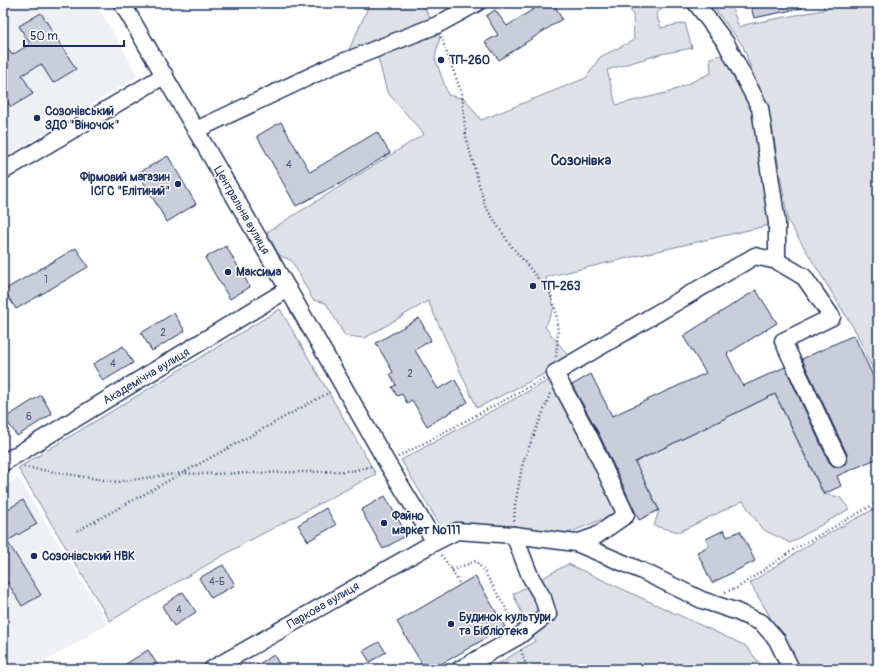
<svg xmlns="http://www.w3.org/2000/svg" width="881" height="672" viewBox="0 0 881 672" font-family="Pangolin,sans-serif">
<style>
.built{fill:#eff0f4}
.green{fill:#dee1e7;stroke:#7c88a2}
.building{fill:#caceda;stroke:#1b2f5e}
.lines{fill:none;stroke-linecap:round;stroke-linejoin:round}
.minor-casing{stroke:#1b2f5e;stroke-width:19}
.path{stroke:#1b2f5e;stroke-width:2.5;stroke-dasharray:1 3;stroke-linecap:butt}
.minor{stroke:#fff;stroke-width:16}
.poi-dot{fill:#1b2f5e;stroke:#fff;stroke-width:1.5}
.labels{text-anchor:middle;stroke-width:3;stroke-linejoin:round;paint-order:stroke}
.number-label{font-size:10px;fill:#47577d}
.poi-label{font-size:12px;font-weight:bold;fill:#1b2f5e;stroke:#fff;text-anchor:start}
.street-label{font-size:12px;fill:#1b2f5e;stroke:#fff}
.quarter-label{font-size:14px;font-weight:bold;fill:#1b2f5e;stroke:#fff}
</style>
<rect width="100%" height="100%" fill="#fff"/>
<filter id="ink" filterUnits="userSpaceOnUse"><feTurbulence type="fractalNoise" baseFrequency=".025" numOctaves="2"/><feDisplacementMap in="SourceGraphic" scale="8" xChannelSelector="R" yChannelSelector="G"/><feConvolveMatrix kernelMatrix="1 2 1 2 8 2 1 2 1" color-interpolation-filters="sRGB"/></filter>
<g filter="url(#ink)">
<g class="built">
<polygon points="3,3 96,3 138,76 3,159"/>
<polygon points="18,478 108,624 32,669 3,669 3,487"/>
</g>
<g class="green">
<polygon points="370,3 422,3 440,36 435,58 448,95 465,99 481,120 586,78 600,57 634,40 633,15 627,3 671,3 656,13 661,28 685,23 692,48 661,54 607,70 616,105 670,92 711,73 710,58 724,54 756,111 770,225 546,277 554,308 545,327 572,360 477,408 428,301 365,338 345,336 326,303 313,300 292,261 279,255 267,232 424,134 387,92 375,46 349,50"/>
<polygon points="710,3 730,3 739,27 748,24 823,10 825,3 878,3 878,381 856,332 788,221 772,127 743,46"/>
<polygon points="280,309 376,474 243,544 110,621 18,468"/>
<polygon points="551,379 590,446 616,514 568,533 459,525 444,532 401,460"/>
<polygon points="775,394 823,494 840,497 849,509 790,543 762,529 743,501 679,532 654,526 659,510 635,462"/>
<polygon points="878,507 878,669 801,669 750,583 816,540"/>
<polygon points="568,564 746,646 764,669 490,669 535,641 513,594"/>
</g>
<g class="building">
<polygon points="543,3 553,3 562,19 499,60 485,42 498,35 486,16 495,10 507,26"/>
<polygon points="750,3 801,3 802,8 754,18"/>
<polygon points="41,13 76,69 53,83 41,64 22,75 33,94 11,107 3,94 3,41 12,55 30,44 19,26"/>
<polygon points="281,122 310,172 377,132 390,153 338,185 338,184 296,206 257,136"/>
<polygon points="168,156 196,204 167,222 138,173"/>
<polygon points="226,246 250,287 230,299 205,258"/>
<polygon points="76,248 88,267 16,309 4,290"/>
<polygon points="756,290 777,323 727,354 743,386 785,367 829,462 833,466 838,467 842,467 846,463 847,458 847,454 802,359 854,335 878,387 878,458 837,476 841,486 824,494 775,394 635,462 659,510 639,520 599,434 572,385 591,374 612,416 706,373 683,336"/>
<polygon points="174,313 185,331 152,351 141,333"/>
<polygon points="419,318 431,340 415,350 438,389 455,380 468,402 427,426 412,400 407,403 402,394 397,396 392,387 396,385 390,374 393,372 376,343"/>
<polygon points="123,346 133,363 103,381 93,364"/>
<polygon points="41,395 52,414 17,436 5,418"/>
<polygon points="385,496 407,535 383,549 361,510"/>
<polygon points="23,500 37,524 7,541 41,595 22,606 3,575 3,512"/>
<polygon points="326,508 336,525 308,541 298,525"/>
<polygon points="724,530 727,537 740,531 755,561 712,583 697,552 709,546 706,539"/>
<polygon points="223,565 235,585 211,598 199,578"/>
<polygon points="475,576 505,627 433,669 425,669 397,622"/>
<polygon points="183,592 196,612 174,626 162,606"/>
<polygon points="379,642 386,652 370,662 363,651"/>
<polygon points="148,650 160,669 118,669"/>
<polygon points="274,655 282,669 250,669"/>
</g>
<g class="lines">
<defs>
<g id="minor">
<polyline points="122,3 288,289 387,463 435,542"/>
<polyline points="696,3 726,43 760,108 777,223 777,261"/>
<polyline points="196,130 330,67 437,25 477,3"/>
<polyline points="3,171 165,75"/>
<polyline points="3,463 288,289"/>
<polyline points="576,543 596,536 626,515 590,438 555,373 755,256 777,261 804,277 832,317 783,341 838,458"/>
<polyline points="212,669 435,542 457,531 514,535 576,543 640,570 702,600 735,611 762,623 777,640 791,669"/>
<polyline points="460,669 519,636 548,614 543,598 530,576 514,535"/>
</g>
</defs>
<use href="#minor" class="minor-casing"/>
<g class="path">
<polyline points="441,37 462,94 466,137 485,206 509,243 550,293 556,310 558,334 556,357"/>
<polyline points="398,457 544,379"/>
<polyline points="24,467 116,482 182,473 203,474 352,471 373,466"/>
<polyline points="514,521 515,505 523,462 548,400 550,393"/>
<polyline points="77,531 330,392"/>
<polyline points="441,555 452,570 460,585"/>
<polyline points="452,570 476,561 484,571 514,622"/>
<polyline points="725,592 737,588 793,550 878,502"/>
<polyline points="521,650 527,669"/>
</g>
<use href="#minor" class="minor"/>
</g>
</g>
<g class="poi-dot">
<circle cx="441" cy="60" r="4"/>
<circle cx="37" cy="118" r="4"/>
<circle cx="178" cy="184" r="4"/>
<circle cx="228" cy="272" r="4"/>
<circle cx="533" cy="286" r="4"/>
<circle cx="384" cy="523" r="4"/>
<circle cx="34" cy="556" r="4"/>
<circle cx="451" cy="624" r="4"/>
</g>
<g class="labels">
<g class="number-label">
<text x="289" y="168">4</text>
<text x="46" y="283">1</text>
<text x="163" y="336">2</text>
<text x="113" y="367">4</text>
<text x="410" y="377">2</text>
<text x="29" y="420">6</text>
<text x="217" y="585">4-Б</text>
<text x="179" y="613">4</text>
</g>
<g class="poi-label">
<text x="449" y="64">ТП-260</text>
<text x="45" y="115">Созонівський<tspan x="45" dy="14">ЗДО "Віночок"</tspan></text>
<text x="170" y="181" text-anchor="end">Фірмовий магазин<tspan x="170" dy="14">ІСГС "Елітиний"</tspan></text>
<text x="236" y="276">Максима</text>
<text x="541" y="290">ТП-263</text>
<text x="392" y="520">Файно<tspan x="392" dy="14">маркет №111</tspan></text>
<text x="42" y="560">Созонівський НВК</text>
<text x="459" y="621">Будинок культури<tspan x="459" dy="14">та Бібліотека</tspan></text>
</g>
<g class="street-label">
<text transform="translate(242 210) rotate(60)" y="4">Центральна вулиця</text>
<text transform="translate(146 376) rotate(-31)" y="4">Академічна вулиця</text>
<text transform="translate(323 605) rotate(-30)" y="4">Паркова вулиця</text>
</g>
<g class="quarter-label">
<text x="581" y="165">Созонівка</text>
</g>
</g>
<rect width="881" height="672" fill="none" stroke="#fff" stroke-width="16"/>
<rect x="8" y="8" width="865" height="656" fill="none" stroke="#1b2f5e" stroke-width="1.5" filter="url(#ink)"/>
<path d="M24 40v6h100v-6" fill="none" stroke="#1b2f5e" stroke-width="2"/>
<text x="30" y="40" font-size="12" fill="#1b2f5e" stroke="#ffffff" stroke-width="3" paint-order="stroke">50 m</text>
</svg>
